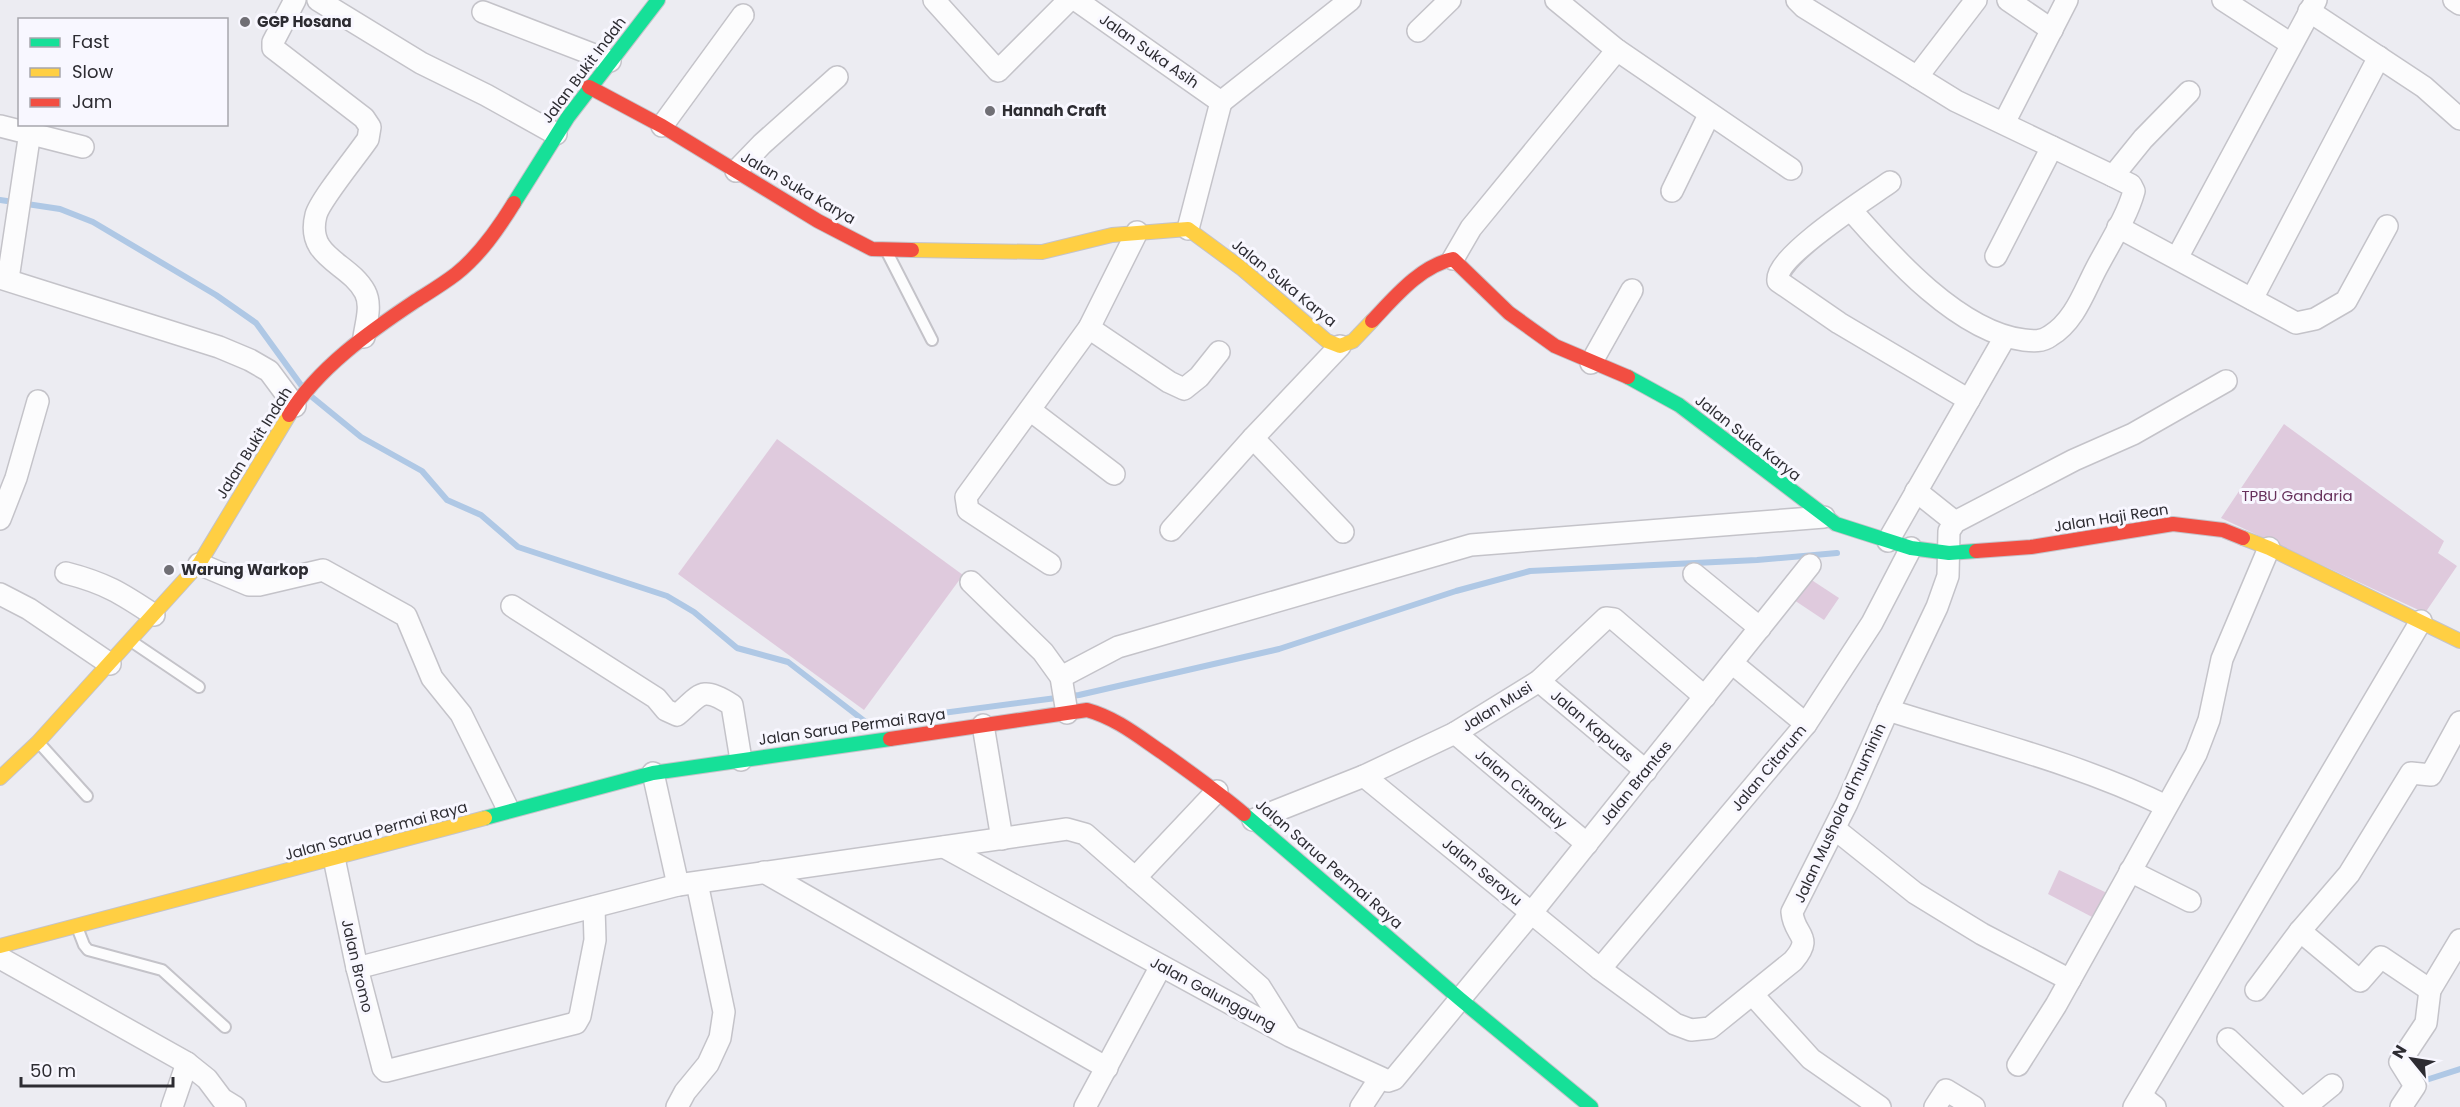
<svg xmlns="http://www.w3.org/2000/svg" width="2460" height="1107" viewBox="0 0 2460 1107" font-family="Poppins,sans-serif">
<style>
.green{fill:#dfcadd}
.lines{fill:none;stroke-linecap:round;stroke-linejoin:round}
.stream{stroke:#afc8e5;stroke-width:6}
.lane-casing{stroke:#c4c3c9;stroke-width:14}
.street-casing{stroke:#c4c3c9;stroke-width:24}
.fast-casing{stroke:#c4c3c9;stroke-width:16}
.slow-casing{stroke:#c4c3c9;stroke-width:16}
.jam-casing{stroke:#c4c3c9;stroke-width:16}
.lane{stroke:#fcfcfd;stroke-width:10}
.street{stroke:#fcfcfd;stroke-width:21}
.fast{stroke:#16e098;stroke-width:14}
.slow{stroke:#ffcf43;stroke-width:14}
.jam{stroke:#f24e42;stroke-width:14}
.poi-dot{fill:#706f75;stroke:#f8f7ff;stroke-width:2}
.labels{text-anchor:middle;stroke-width:6;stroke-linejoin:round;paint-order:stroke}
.poi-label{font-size:15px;font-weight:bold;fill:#2d2c32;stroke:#f8f7ff;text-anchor:start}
.street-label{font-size:15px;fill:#2d2c32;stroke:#f8f7ff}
.park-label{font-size:15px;fill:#67315c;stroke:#f8f7ff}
</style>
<rect width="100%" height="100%" fill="#ececf2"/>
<g class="green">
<polygon points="2284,424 2444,541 2438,553 2457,566 2425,613 2221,518"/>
<polygon points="777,439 963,575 864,710 678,574"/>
<polygon points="1807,577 1839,598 1824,620 1791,598"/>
<polygon points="2059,870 2107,893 2094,918 2048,894"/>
</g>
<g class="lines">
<g class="stream">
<polyline points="0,200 60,209 93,222 216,295 256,323 301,385"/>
<polyline points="312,397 361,437 422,471 447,500 481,515 518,547 667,596 694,612 737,648 788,662 867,723 1079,695 1279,649 1456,591 1530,571 1757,560 1837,553"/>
<polyline points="2426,1080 2460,1069"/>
</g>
<defs>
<g id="lane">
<polyline points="887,252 932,340"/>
<polyline points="131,641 199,687"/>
<polyline points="40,744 87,796"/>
<polyline points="77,927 84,945 88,950 162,970 225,1027"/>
</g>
<g id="street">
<path d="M295 0 273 42V48L364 118 370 127 368 139C358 154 320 200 316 215 305 258 349 262 365 292 372 305 366 323 364 337"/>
<polyline points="318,0 421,63 486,95 556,134"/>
<polyline points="934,0 998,71 1069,0"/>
<polyline points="1076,0 1221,102"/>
<polyline points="1556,0 1617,50 1791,169"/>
<path d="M1797 0 1804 7 1956 101 2113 176 2131 185 2134 191C2127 217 2109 244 2096 269 2084 292 2074 322 2050 336 2042 342 2033 341 2024 340 1959 332 1892 257 1851 210"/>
<polyline points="2008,0 2052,30"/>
<polyline points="2223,0 2291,44"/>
<polyline points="2454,0 2460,4"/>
<polyline points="2309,11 2424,87 2460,119"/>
<polyline points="483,12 610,61"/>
<polyline points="1418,31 1450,0"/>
<polyline points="1917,77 1976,0"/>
<polyline points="1221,102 1350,0"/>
<polyline points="2004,123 2067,0"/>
<polyline points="0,126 83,147"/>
<polyline points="662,126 743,15"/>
<polyline points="736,171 762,144 837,77"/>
<polyline points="2113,176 2143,139 2189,92"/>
<path d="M1890 182C1869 197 1774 257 1778 281L1839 323 1969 400"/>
<polyline points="1672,191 1709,115"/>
<polyline points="2118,227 2296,323 2315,319 2346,301 2387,226"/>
<polyline points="1188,229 1221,102"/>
<polyline points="1996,256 2052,147"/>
<polyline points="2177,258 2316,0"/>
<polyline points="1453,259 1471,228 1617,50"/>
<polyline points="0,278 219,347 250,360 269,371 295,406"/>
<polyline points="8,279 30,132"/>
<polyline points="2252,299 2379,57"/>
<polyline points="1089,328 1169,382 1184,389 1199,377 1219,352"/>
<polyline points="1591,363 1632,290"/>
<polyline points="1030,410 1114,474"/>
<polyline points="1253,438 1343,532"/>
<polyline points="1916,491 1955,522"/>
<polyline points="0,519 16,478 38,401"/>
<polyline points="1171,530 1253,438 1340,346"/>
<polyline points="1888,541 2005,337"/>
<polyline points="199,564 249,585 259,585 323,570 406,616 432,678 461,714 507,807"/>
<polyline points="1050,564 968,510 966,497 1089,328 1137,232"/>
<path d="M66 573C105 583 121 593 154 615"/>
<polyline points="1694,574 1760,628"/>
<polyline points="971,582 1043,652 1061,677 1067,713"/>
<polyline points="0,594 29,609 110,664"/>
<path d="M512 606 656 698 666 710 677 715C700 696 700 684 732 705L741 760"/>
<polyline points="1732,663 1806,724"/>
<polyline points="1061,677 1118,647 1471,545 1824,517"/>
<polyline points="1539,681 1646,771"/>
<path d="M1888 710C1982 740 2078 763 2166 806"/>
<polyline points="983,725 1002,839"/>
<polyline points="1455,733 1587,844"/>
<polyline points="653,773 678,885"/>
<path d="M1364 776 1600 969 1675 1024 1691 1030 1710 1028 1793 961C1815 935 1794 937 1792 912L1847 803 1888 710 1937 607 1948 576 1949 531 1955 522 2074 460 2133 434 2226 381"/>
<polyline points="1253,820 1364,776 1455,733 1539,681 1606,618 1614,619 1705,697"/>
<polyline points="1835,829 1915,893 1982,934 2070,980"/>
<polyline points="944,847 1290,1036 1388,1081 1394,1079 1532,912 1810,565"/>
<polyline points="334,858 357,968 383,1068 386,1071 576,1023 580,1016 595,940 594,907"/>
<polyline points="2130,871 2190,901"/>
<polyline points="764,872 1107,1068"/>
<polyline points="1135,878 1217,791"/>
<polyline points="2300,931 2360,981 2381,957 2430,990"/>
<polyline points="0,958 187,1063 207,1079 222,1099 235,1107"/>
<polyline points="357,968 678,885 1067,829 1085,834 1260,987 1290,1035"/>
<polyline points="1600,969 1806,724 1872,623 1911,548"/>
<polyline points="2256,990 2300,931 2349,874 2411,773 2431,775 2460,722"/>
<polyline points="1753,995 1811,1059 1880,1107"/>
<polyline points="2228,1039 2300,1107"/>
<polyline points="2018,1065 2056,1005 2196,754 2209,720 2222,659 2269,548"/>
<polyline points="2141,1096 2155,1107"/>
<polyline points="172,1107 187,1063"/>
<polyline points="677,1107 685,1092 708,1064 720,1038 724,1012 697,883"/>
<polyline points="1085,1107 1161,966"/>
<polyline points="1361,1107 1380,1078"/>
<polyline points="1935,1107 1946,1090 1974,1107"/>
<polyline points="2134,1107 2421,621"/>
<polyline points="2305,1107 2332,1085"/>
<polyline points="2401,1107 2415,1086 2400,1062 2426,1023 2430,990 2460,940"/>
</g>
<g id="fast">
<polyline points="514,203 568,117 658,0"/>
<polyline points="1628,377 1679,405 1836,524 1911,548 1949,553 1976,551"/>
<polyline points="1244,814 1460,999 1591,1107"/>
<polyline points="485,818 653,773 890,739"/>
</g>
<g id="slow">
<polyline points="912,250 1042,252 1112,235 1188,229 1241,268 1327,341 1340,346 1353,341 1372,321"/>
<polyline points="2243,538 2269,548 2460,641"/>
<polyline points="0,778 38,742 199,564 289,415"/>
<polyline points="0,946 485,818"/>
</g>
<g id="jam">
<polyline points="589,87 662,126 818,221 872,249 912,250"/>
<path d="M1372 321C1394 298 1420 266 1453 259L1509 313 1555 346 1628 377"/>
<path d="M289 415C318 368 369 332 414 302 428 293 443 284 456 274 480 255 498 229 514 203"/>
<polyline points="1976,551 2031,547 2173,524 2223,530 2243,538"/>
<path d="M890 739 1087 710C1116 718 1138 736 1163 753 1191 773 1218 792 1244 814"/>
</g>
</defs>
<use href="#lane" class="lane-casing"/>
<use href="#street" class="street-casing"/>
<use href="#fast" class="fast-casing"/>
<use href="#slow" class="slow-casing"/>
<use href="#jam" class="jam-casing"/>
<use href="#lane" class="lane"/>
<use href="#street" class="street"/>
<use href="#fast" class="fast"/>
<use href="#slow" class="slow"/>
<use href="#jam" class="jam"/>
</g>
<g class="poi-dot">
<circle cx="245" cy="22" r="6"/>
<circle cx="990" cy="111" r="6"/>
<circle cx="169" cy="570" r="6"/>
</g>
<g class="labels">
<g class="poi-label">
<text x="257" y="27">GGP Hosana</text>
<text x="1002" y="116">Hannah Craft</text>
<text x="181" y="575">Warung Warkop</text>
</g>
<g class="street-label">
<text transform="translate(1149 51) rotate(35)" y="5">Jalan Suka Asih</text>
<text transform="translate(584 70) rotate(-53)" y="5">Jalan Bukit Indah</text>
<text transform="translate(798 188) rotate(30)" y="5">Jalan Suka Karya</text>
<text transform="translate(1284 283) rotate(39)" y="5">Jalan Suka Karya</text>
<text transform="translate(1748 438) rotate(38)" y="5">Jalan Suka Karya</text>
<text transform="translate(254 443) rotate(-58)" y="5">Jalan Bukit Indah</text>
<text transform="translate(2111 518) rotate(-9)" y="5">Jalan Haji Rean</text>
<text transform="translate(1497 707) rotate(-32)" y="5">Jalan Musi</text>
<text transform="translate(1592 726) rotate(40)" y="5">Jalan Kapuas</text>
<text transform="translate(852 727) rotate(-8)" y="5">Jalan Sarua Permai Raya</text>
<text transform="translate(1769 768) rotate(-50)" y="5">Jalan Citarum</text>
<text transform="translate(1636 783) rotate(-51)" y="5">Jalan Brantas</text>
<text transform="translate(1521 789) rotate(40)" y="5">Jalan Citanduy</text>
<text transform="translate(1840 813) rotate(-65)" y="5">Jalan Mushola al'muminin</text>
<text transform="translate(376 831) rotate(-15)" y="5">Jalan Sarua Permai Raya</text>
<text transform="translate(1329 864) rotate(41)" y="5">Jalan Sarua Permai Raya</text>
<text transform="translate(1482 872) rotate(39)" y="5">Jalan Serayu</text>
<text transform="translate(357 966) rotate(77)" y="5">Jalan Bromo</text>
<text transform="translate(1213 994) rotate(28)" y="5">Jalan Galunggung</text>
</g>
<g class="park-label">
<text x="2297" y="501">TPBU Gandaria</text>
</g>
</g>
<rect x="18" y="18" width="210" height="108" fill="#f8f7ff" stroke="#a7a6ad" stroke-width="1.5"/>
<rect x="30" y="38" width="30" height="9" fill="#16e098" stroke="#a7a6ad" stroke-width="1.5"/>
<text x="72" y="48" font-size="18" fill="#2d2c32">Fast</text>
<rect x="30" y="68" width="30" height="9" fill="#ffcf43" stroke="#a7a6ad" stroke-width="1.5"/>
<text x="72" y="78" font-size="18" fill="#2d2c32">Slow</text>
<rect x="30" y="98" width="30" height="9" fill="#f24e42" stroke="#a7a6ad" stroke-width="1.5"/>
<text x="72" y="108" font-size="18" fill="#2d2c32">Jam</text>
<g transform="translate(2412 1059) rotate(300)" stroke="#f8f7ff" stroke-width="4.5" paint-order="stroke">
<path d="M0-4.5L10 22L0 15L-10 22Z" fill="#2d2c32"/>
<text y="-9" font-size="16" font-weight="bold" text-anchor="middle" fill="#2d2c32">N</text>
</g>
<path d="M21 1077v9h152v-9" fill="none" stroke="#2d2c32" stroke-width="3"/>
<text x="30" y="1077" font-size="18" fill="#2d2c32" stroke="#f8f7ff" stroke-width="4.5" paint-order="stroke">50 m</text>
</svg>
